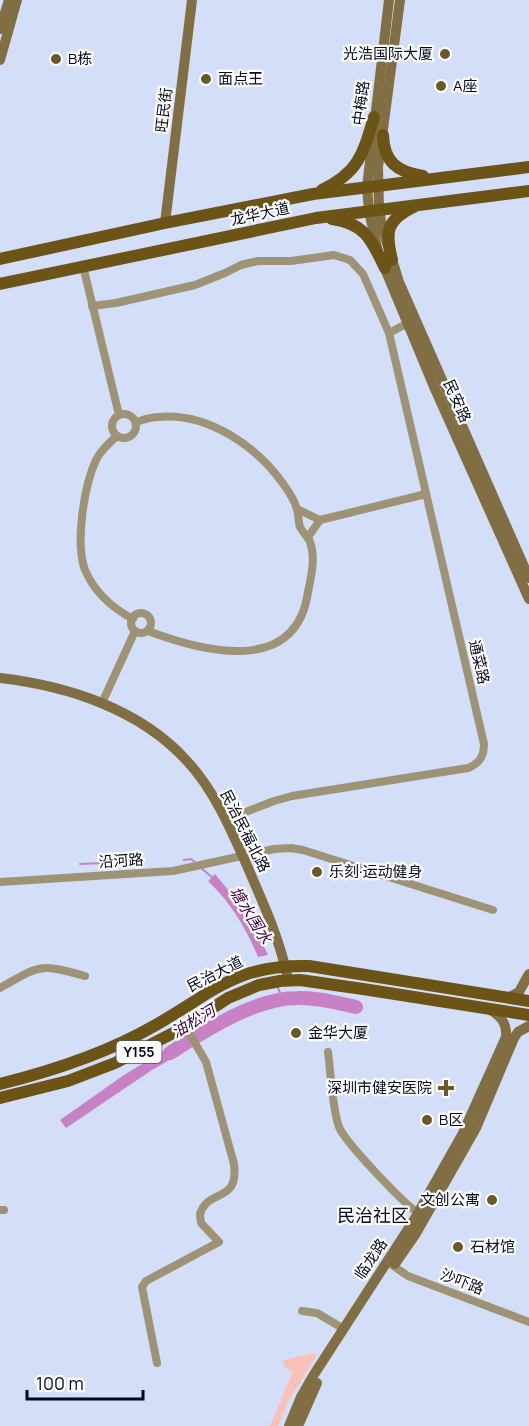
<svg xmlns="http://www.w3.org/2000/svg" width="529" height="1426" viewBox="0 0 529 1426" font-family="Manrope,'Noto Sans SC',sans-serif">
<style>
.green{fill:#fbc0b7}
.water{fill:#c881c5}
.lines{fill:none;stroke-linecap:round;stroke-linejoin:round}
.stream{stroke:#c881c5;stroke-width:2}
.river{stroke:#c881c5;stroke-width:14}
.street{stroke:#9f9375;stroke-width:8}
.secondary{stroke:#816e42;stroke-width:10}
.primary{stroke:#6b5416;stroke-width:12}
.poi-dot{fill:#6b5827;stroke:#fff;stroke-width:2}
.labels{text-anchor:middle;stroke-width:4.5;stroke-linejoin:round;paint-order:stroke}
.shield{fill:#fff;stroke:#4f5363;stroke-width:1.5}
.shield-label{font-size:14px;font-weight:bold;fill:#040920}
.poi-label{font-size:15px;fill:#040920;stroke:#fff;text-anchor:start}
.street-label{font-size:15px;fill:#040920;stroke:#fff}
.water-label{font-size:16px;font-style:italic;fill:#460347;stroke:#fff}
.quarter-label{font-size:18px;fill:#040920;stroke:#fff}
</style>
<rect width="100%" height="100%" fill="#d3def9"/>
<polygon class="green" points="315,1353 316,1356 288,1402 278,1426 270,1426 293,1371 284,1367 283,1360"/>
<g class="water">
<path d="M215 874 250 917 268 955 258 957C246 928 231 903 208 881Z"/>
<polygon points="301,993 299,1004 276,1005 261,1010 257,1001"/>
<polygon points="317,994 357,1002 356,1011 316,1005"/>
<polygon points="244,1006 247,1016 222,1026 202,1038 199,1030"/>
<polygon points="183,1039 187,1046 185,1051 152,1070 66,1128 60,1120 124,1075"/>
</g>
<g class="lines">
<g class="stream">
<polyline points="184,860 191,859 197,864"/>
<polyline points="80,864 129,862"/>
<polyline points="201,868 213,878"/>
<polyline points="277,986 282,997"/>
</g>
<path class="river" d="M170 1053C205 1031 255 998 297 998 317 997 337 1003 356 1007"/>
<g class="street">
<polyline points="83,266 119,415"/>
<polyline points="92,306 116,303 195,285 225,273 241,265 258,261 291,261 334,255 350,260 363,274 389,333"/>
<circle cx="124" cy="426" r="12"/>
<path d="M136 422C143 420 150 417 158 417 207 412 257 446 284 485 289 492 295 502 297 509 299 515 298 522 300 527 303 533 308 536 310 542 316 558 311 577 308 592 296 676 204 652 148 631"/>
<path d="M117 436C109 443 101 450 96 460 84 486 75 543 85 570 95 593 112 608 133 619"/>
<polyline points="297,509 320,520"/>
<polyline points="308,537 320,520 426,494"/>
<circle cx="141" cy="623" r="10"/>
<polyline points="102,703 135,631"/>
<path d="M225 820 274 801 292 796 468 768C480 763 484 756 484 744L389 333 408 323"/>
<polyline points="0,882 173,871 274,849 291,848 303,850 493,910"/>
<path d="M0 988C41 965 38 963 85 976"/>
<path d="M328 1052C331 1074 332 1107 339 1127 345 1142 403 1203 418 1213"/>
<polyline points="0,1210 4,1210"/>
<polyline points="389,1263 408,1276 529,1322"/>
<polyline points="302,1311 317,1313 344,1329"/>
<path d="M157 1363 142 1287 146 1281 219 1242 201 1223 200 1214C208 1188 239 1204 234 1164L206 1062 185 1026"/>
</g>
<g class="secondary">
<polyline points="389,0 367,187 369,211 378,252 435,389 529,599"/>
<polyline points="400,0 378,167 379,209 382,227 399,282 529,578"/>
<polyline points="0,29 9,0"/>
<polyline points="0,60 17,0"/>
<polyline points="165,223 192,0"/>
<path d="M0 678C68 686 140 709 187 761 215 791 232 832 248 868 263 903 279 937 287 975"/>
<polyline points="508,998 519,992 529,974"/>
<polyline points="395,1264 415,1235 476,1128 514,1038 518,1032 529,1026"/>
<path d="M289 1426 301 1397 313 1376 414 1220 462 1135 506 1037C507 1023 501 1015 488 1009"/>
<polyline points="298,1426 317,1383"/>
</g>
<g class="primary">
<path d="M383 135C384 162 397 172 423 176"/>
<path d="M322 190C359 172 363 154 374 117"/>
<path d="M332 219C365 223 372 241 385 268"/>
<polyline points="0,259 165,223 313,194 529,167"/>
<path d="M392 260C385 231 386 220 415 206"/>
<polyline points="0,284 316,218 529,191"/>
<path d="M0 1084C52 1071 107 1053 154 1026 213 993 235 964 309 966L529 1001"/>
<polyline points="0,1098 68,1081 115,1063 179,1030 228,998 259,985 280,981 300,980 363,989 529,1015"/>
</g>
</g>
<g class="poi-dot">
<circle cx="445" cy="54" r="6"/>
<circle cx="56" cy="59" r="6"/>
<circle cx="206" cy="79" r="6"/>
<circle cx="441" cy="86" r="6"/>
<circle cx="317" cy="872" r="6"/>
<circle cx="296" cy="1033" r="6"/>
<path d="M443 1079h6v6h6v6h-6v6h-6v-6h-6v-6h6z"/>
<circle cx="427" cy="1120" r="6"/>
<circle cx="492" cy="1200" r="6"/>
<circle cx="458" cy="1247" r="6"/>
</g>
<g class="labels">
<rect class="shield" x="116.5" y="1041" width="45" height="22" rx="4.5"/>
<g class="shield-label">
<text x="139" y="1057">Y155</text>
</g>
<g class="poi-label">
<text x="433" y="59" text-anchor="end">光浩国际大厦</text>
<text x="68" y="64">B栋</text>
<text x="218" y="84">面点王</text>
<text x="453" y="91">A座</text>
<text x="329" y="877">乐刻·运动健身</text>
<text x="308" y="1038">金华大厦</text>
<text x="432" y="1093" text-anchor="end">深圳市健安医院</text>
<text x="439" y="1125">B区</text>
<text x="480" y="1205" text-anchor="end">文创公寓</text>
<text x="470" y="1252">石材馆</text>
</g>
<g class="street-label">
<text transform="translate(361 103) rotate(-83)" y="5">中梅路</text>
<text transform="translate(164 110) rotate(-83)" y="5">旺民街</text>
<text transform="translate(260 214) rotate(-12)" y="5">龙华大道</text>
<text transform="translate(457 401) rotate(66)" y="5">民安路</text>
<text transform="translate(479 662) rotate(77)" y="5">通菜路</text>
<text transform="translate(245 831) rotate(63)" y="5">民治民福北路</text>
<text transform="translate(121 861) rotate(-4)" y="5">沿河路</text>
<text transform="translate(215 974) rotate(-27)" y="5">民治大道</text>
<text transform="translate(371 1259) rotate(-56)" y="5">临龙路</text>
<text transform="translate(462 1282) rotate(21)" y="5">沙吓路</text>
</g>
<g class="water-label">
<text transform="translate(251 915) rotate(58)" y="6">塘水围水</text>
<text transform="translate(193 1021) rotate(-31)" y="6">油松河</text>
</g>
<g class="quarter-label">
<text x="373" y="1222">民治社区</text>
</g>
</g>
<path d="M27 1390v9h116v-9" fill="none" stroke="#040920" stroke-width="3"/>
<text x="36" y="1390" font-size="18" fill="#040920" stroke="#ffffff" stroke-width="4.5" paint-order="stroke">100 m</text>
</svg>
